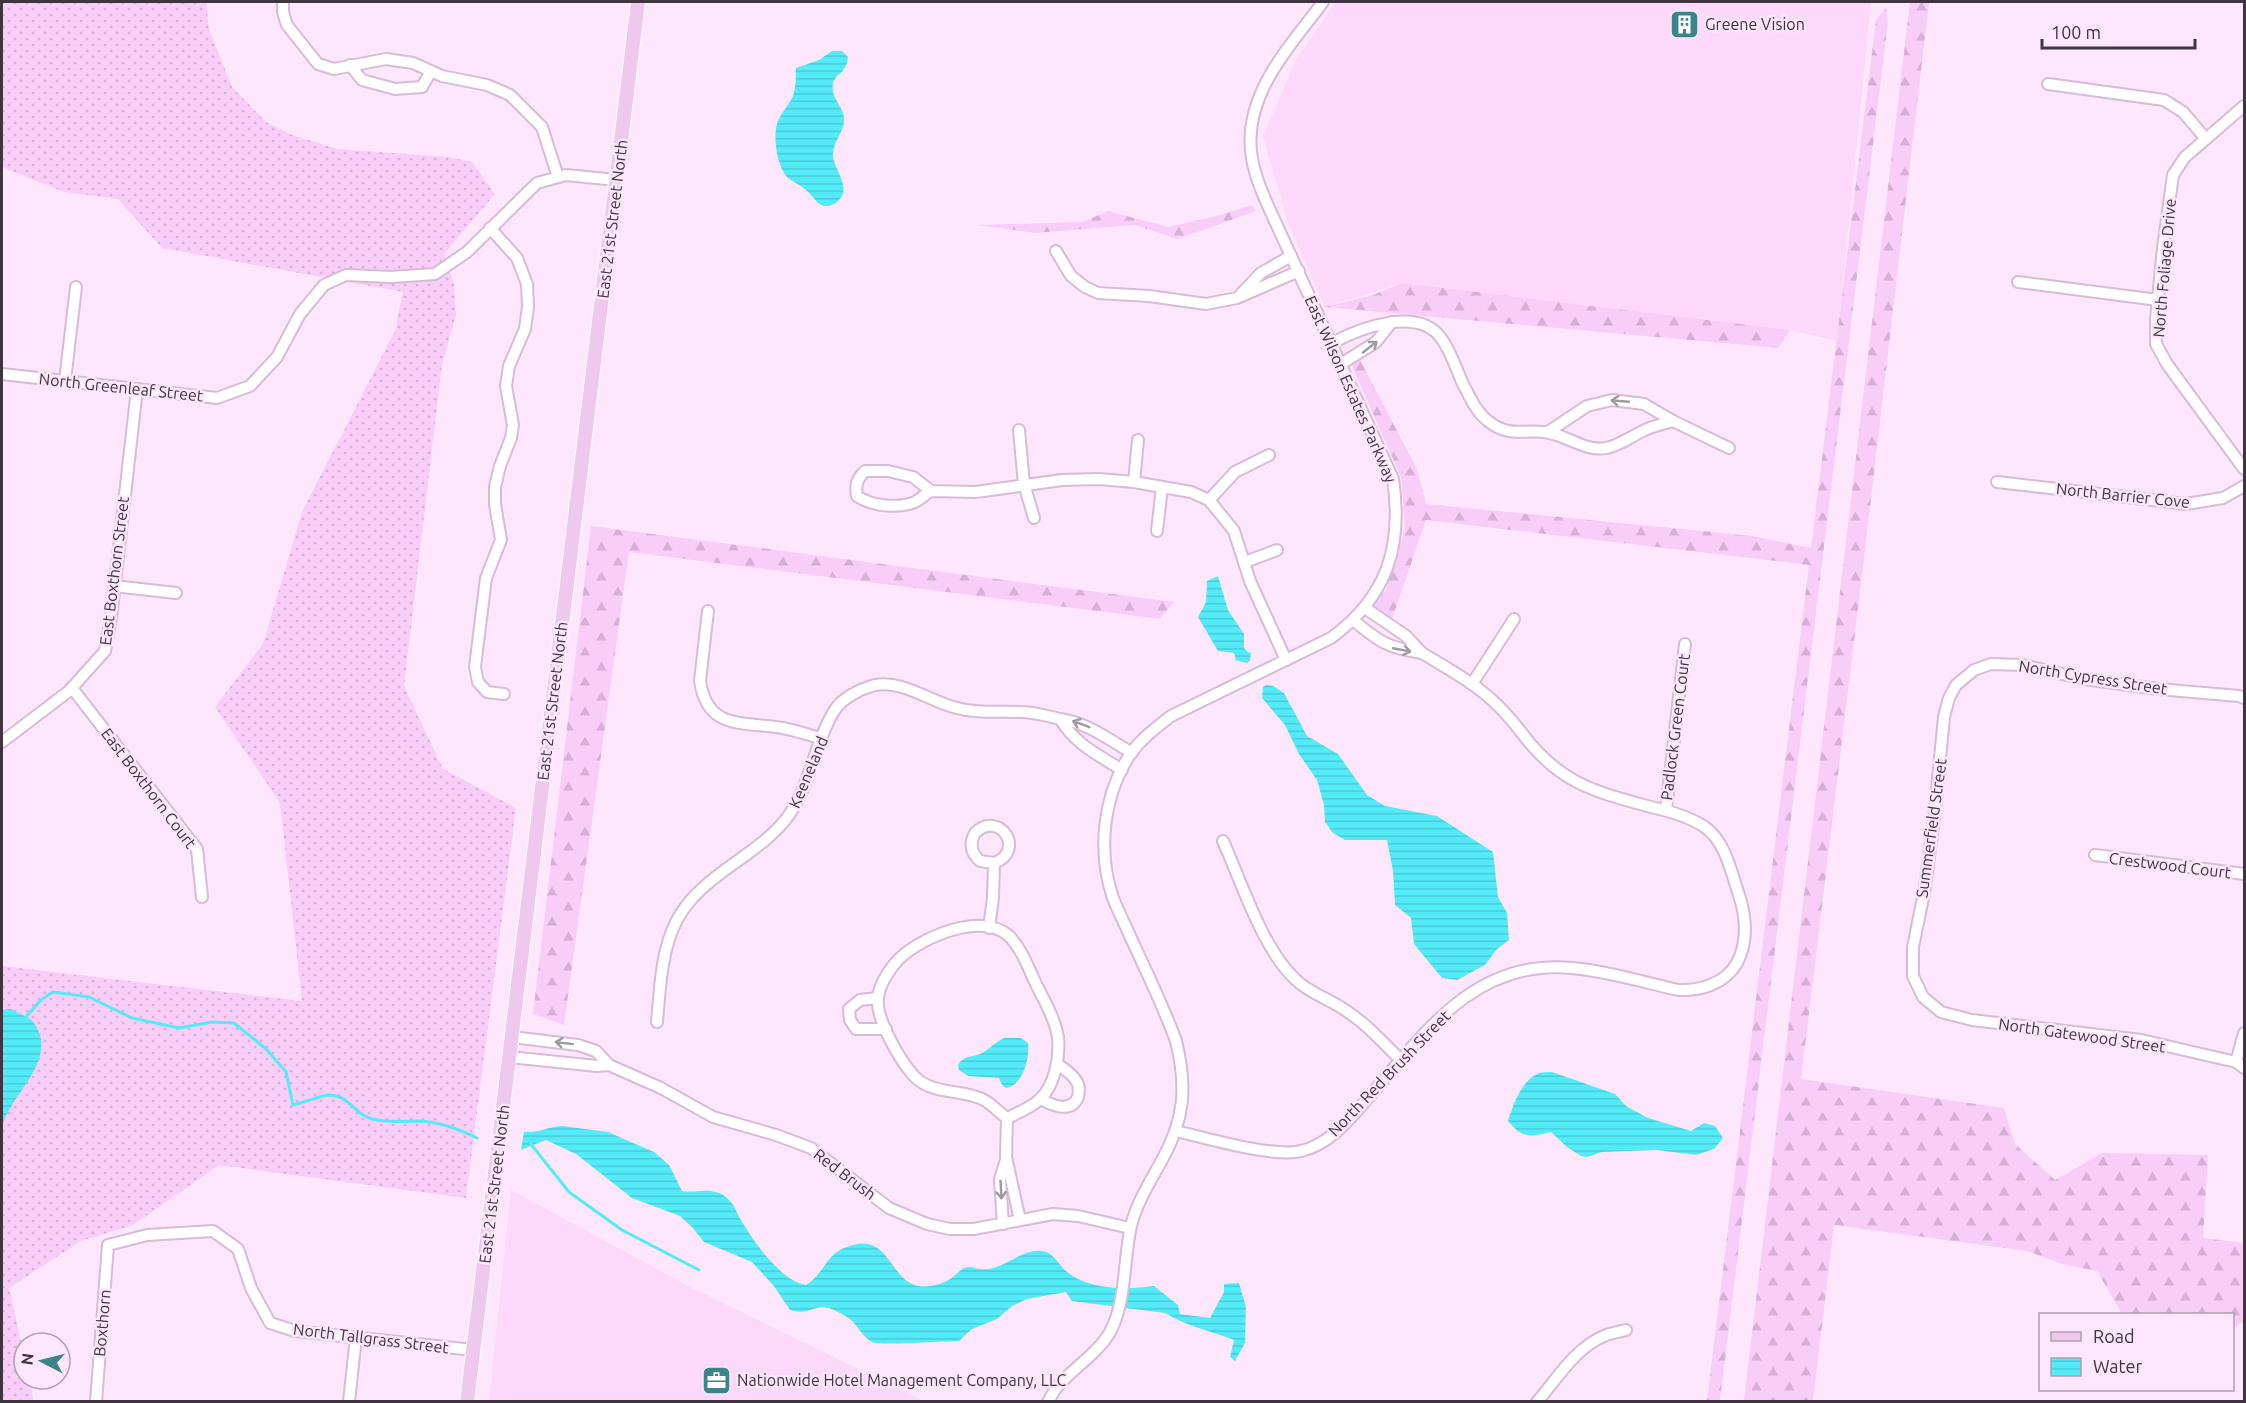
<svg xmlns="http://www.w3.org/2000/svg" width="2246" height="1403" viewBox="0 0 2246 1403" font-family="Ubuntu,sans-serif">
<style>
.built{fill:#fcd8fa}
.grass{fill:url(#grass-dots)}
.forest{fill:url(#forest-firs)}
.water{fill:url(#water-rules)}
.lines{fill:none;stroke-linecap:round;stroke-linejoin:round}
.stream{stroke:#54ebf8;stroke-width:3}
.minor-casing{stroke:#d8bbd7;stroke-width:14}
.major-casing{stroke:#fff;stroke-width:16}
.minor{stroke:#fff;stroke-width:10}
.major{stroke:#efc8ee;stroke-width:14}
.oneway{stroke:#9f9a9f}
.labels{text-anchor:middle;stroke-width:5;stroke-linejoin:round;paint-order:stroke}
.poi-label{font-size:16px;fill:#3f343f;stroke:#fee6fc;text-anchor:start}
.street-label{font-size:16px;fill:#3f343f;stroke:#fee6fc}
</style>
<defs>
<pattern id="grass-dots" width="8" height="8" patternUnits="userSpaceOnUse" patternTransform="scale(1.5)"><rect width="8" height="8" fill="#f8cdf7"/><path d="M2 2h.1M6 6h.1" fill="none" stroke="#d6b1d5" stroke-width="1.8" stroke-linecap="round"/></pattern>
<pattern id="forest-firs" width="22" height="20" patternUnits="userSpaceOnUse" patternTransform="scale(1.5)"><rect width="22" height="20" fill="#f8cdf7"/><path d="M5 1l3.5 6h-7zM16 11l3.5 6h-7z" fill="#d6b1d5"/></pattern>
<pattern id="water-rules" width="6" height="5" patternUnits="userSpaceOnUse" patternTransform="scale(1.5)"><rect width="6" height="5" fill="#54ebf8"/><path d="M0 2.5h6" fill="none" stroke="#4acad6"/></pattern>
</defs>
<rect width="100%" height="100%" fill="#fee6fc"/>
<g class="built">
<polygon points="1336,2 1871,2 1837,341 1790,330 1402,283 1325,307 1288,223 1263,136 1296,60"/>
<polygon points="511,1190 692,1288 924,1401 489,1401"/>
</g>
<polygon class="grass" points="2,2 206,2 209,29 232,87 266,122 292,135 337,149 448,157 472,162 495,194 444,254 454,285 456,315 442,365 404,686 443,769 516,808 466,1198 219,1165 133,1225 81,1241 9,1288 24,1354 24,1379 30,1379 33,1401 2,1402 2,966 302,1001 280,803 215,707 263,644 302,512 395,331 403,292 162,248 118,199 64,192 2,167"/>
<g class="forest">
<polygon points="1910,2 1929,2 1862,576 1801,1079 2004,1108 2015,1144 2055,1180 2102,1153 2208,1155 2203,1238 2244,1243 2244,1322 2233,1328 2232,1314 2122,1314 2097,1271 2062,1264 2027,1251 1834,1225 1813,1401 1744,1401"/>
<polygon points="1886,8 1888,21 1720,1401 1707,1401 1809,565 1426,520 1390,625 1365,608 1386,590 1405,529 1401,477 1352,366 1358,356 1417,469 1426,504 1752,536 1811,548 1876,20"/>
<polygon points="1252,205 1256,211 1178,239 1135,225 1035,233 978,225 1083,222 1108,211 1168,227 1213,217"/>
<polygon points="1402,283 1790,330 1778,348 1325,307 1373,295"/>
<polygon points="591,526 1174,602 1160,619 629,552 564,1025 533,1014"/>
</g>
<g class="water">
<path d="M832 51H842L848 57C846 75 835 73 833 84 830 99 846 108 844 122 842 135 832 143 833 157 835 169 848 184 842 196 837 205 826 209 818 203 814 199 811 194 806 190 800 184 792 182 787 177 777 165 773 138 777 124 780 113 789 106 793 96 796 87 796 77 796 68L819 60Z"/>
<polygon points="1218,576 1228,610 1244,634 1244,648 1249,653 1251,652 1250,661 1247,663 1234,660 1236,659 1234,653 1218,651 1198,617 1206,602 1207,581"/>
<polygon points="1266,685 1273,686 1284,693 1307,736 1338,754 1367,795 1385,806 1437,816 1493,852 1498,897 1507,913 1509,940 1497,949 1485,965 1457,980 1442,978 1414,944 1411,918 1395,905 1393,871 1387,840 1345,840 1333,833 1325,822 1324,805 1317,780 1299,754 1285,725 1262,698 1263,687"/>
<path d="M11 1009C17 1013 30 1017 34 1023 60 1061 9 1094 2 1128V1010Z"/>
<path d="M1005 1038H1021L1028 1043C1030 1057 1023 1086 1006 1088L1002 1085 999 1078 968 1076 959 1070 958 1065C964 1054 975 1058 984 1052 992 1047 996 1041 1005 1038Z"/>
<path d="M1552 1072 1615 1094 1626 1106 1648 1118 1691 1131 1704 1123 1715 1126 1723 1138 1714 1149 1696 1155 1657 1150 1602 1152 1587 1157 1581 1156 1567 1147 1551 1132C1529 1137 1523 1139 1508 1121 1513 1105 1521 1082 1537 1074 1541 1072 1547 1072 1552 1072Z"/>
<path d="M562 1126 608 1132 654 1152 669 1165 682 1191C694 1193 707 1188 719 1193 735 1200 735 1212 744 1225 756 1245 783 1282 806 1285 829 1270 824 1250 858 1244 889 1239 892 1281 918 1286 930 1288 944 1284 953 1277 956 1275 960 1270 964 1268 970 1265 975 1269 981 1269 987 1270 994 1268 999 1266 1012 1261 1027 1249 1042 1251 1053 1252 1058 1264 1066 1271 1088 1290 1127 1290 1154 1286L1178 1305 1180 1314 1210 1318 1224 1292V1284L1239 1283 1246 1307 1245 1343 1235 1361 1230 1357 1234 1340C1211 1331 1186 1326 1165 1313L1072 1301 1066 1292 1027 1299 1012 1306 997 1319 972 1329 959 1341C944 1341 881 1346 872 1342 863 1337 860 1329 853 1322 848 1316 836 1311 829 1308 815 1304 808 1316 790 1310L774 1286 752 1262 704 1242 692 1227 680 1216 632 1198 576 1154 546 1140 521 1150 524 1132C538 1133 548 1127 562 1126Z"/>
</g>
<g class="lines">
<g class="stream">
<path d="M26 1017 41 1000 53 992 89 997 132 1018 179 1028 212 1022 234 1023 266 1049 286 1072 293 1105C302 1103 322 1095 329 1095 351 1096 353 1114 372 1119 387 1123 404 1121 419 1121 439 1122 459 1129 477 1138"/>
<polyline points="530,1143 569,1192 622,1230 699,1270"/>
</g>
<defs>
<g id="minor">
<polyline points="283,2 283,12 287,25 318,64 334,69 386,59 413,63 442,76 487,85 510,95 542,127 558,177"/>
<polyline points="350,65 362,80 395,89 422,87 431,71"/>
<polyline points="2048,84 2164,100 2183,112 2206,139"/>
<polyline points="2244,106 2185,157 2173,175 2163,248 2156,319 2156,344 2167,364 2244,469"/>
<polyline points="490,228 517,258 527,284 528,307 525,329 509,366 506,386 513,425 511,438 500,466 495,487 495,504 501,540 486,578 475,667 478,682 487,692 504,694"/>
<polyline points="1056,251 1071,276 1085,287 1098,293 1149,296 1206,304 1237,298 1299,271"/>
<polyline points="2018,282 2158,300"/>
<polyline points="1241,294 1261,273 1291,256"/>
<path d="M1332 343C1360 328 1418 306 1441 338 1451 351 1456 369 1463 384 1470 397 1476 412 1488 421 1510 439 1527 428 1549 433 1568 436 1586 452 1606 448 1619 446 1630 437 1643 431 1652 426 1663 424 1673 421"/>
<polyline points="1341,364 1376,342 1392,322"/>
<polyline points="2,374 217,398 250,386 277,357 300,314 324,285 346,275 391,277 435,274 467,252 537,183 566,175 616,180"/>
<polyline points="65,381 76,287"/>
<polyline points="1019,430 1024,484 1034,518"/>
<polyline points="1548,432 1587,406 1612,400 1644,404 1673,421 1729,448"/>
<polyline points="1134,482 1138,440"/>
<polyline points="1997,482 2186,504 2223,498 2244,486"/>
<path d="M931 491C926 494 920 499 915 502 898 509 871 506 857 496 855 485 857 479 865 471H888L913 477 931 491 976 492 1062 480 1099 479 1134 482 1191 492 1209 500 1234 531 1250 581 1286 660"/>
<polyline points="1209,500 1235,472 1269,455"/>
<polyline points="1157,531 1162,487"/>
<polyline points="1245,562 1277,550"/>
<polyline points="114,586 176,593"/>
<path d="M708 611 700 681C707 728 739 722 776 727 792 729 807 734 822 739"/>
<path d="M1353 620C1380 642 1387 648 1422 653L1406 636 1365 608"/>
<polyline points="1472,684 1514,619"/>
<polyline points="72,688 197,849 202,897"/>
<polyline points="2244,698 2239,696 2158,689 2084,679 2023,665 1991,664 1974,670 1956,685 1949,698 1944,717 1934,820 1924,893 1913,947 1913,976 1923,997 1941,1012 1972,1020 2141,1040 2236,1062 2244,1068"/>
<polyline points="2,742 69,691 105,651 111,618 137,389"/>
<path d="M1122 770C1097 754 1076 745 1060 719 1088 723 1108 739 1132 753"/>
<polyline points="1666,810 1685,644"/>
<path d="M1223 841C1242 883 1262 948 1295 979 1309 993 1327 998 1342 1008 1365 1022 1382 1042 1401 1060"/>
<polyline points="2095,855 2244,874"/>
<path d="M989 928 993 898 994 863C1027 851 999 809 975 833 969 844 971 853 980 861L994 863"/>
<polyline points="878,998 860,1000 849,1009 850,1020 856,1029 886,1029"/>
<path d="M657 1022C660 989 661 950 677 920 701 874 761 855 789 815 811 783 814 744 834 711 842 698 860 689 875 685 902 680 928 700 953 707 976 714 997 711 1020 712 1034 712 1047 716 1060 719"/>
<polyline points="512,1037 578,1045 596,1051 609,1065 661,1088 713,1117 776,1135 811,1148 889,1208 927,1224 950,1229 974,1229 1053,1214 1078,1216 1130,1228"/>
<polyline points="509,1057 597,1066 609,1065"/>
<polyline points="2236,1062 2244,1033"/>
<path d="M1041 1099C1051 1105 1071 1114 1078 1097 1079 1094 1079 1087 1078 1084 1074 1075 1065 1069 1057 1064"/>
<path d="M1007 1118C998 1112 991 1103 982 1099 960 1089 932 1095 914 1076 901 1062 875 1018 878 998 879 985 890 968 899 959 922 937 980 912 1008 935 1022 948 1029 970 1037 986 1045 1002 1055 1019 1058 1037 1060 1057 1055 1086 1039 1100 1030 1108 1018 1113 1007 1118L1006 1157 1020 1220"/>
<path d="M1176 1131C1206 1138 1274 1158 1301 1151 1329 1145 1350 1119 1368 1098 1424 1034 1475 958 1572 968 1607 971 1643 982 1678 990 1700 991 1725 984 1737 963 1749 940 1746 915 1738 892 1731 871 1725 842 1706 828 1691 817 1669 811 1651 807 1592 791 1559 783 1521 732 1491 692 1464 678 1422 653"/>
<polyline points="1003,1224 1000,1179 1006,1160"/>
<polyline points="96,1402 108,1245 147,1235 213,1231 238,1249 251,1288 270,1323 295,1331 473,1350"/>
<polyline points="349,1402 356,1337"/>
<path d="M1048 1402C1051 1396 1054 1391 1058 1386 1074 1367 1095 1356 1109 1334 1127 1302 1123 1261 1131 1226 1137 1202 1150 1182 1162 1160 1185 1119 1187 1086 1176 1041 1163 1005 1146 971 1130 936 1125 924 1118 911 1113 898 1097 851 1103 795 1131 753 1142 738 1157 727 1171 716L1331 638C1387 597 1403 547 1393 479L1269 208C1261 190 1253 171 1251 151 1245 92 1291 45 1323 2"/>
<path d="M1537 1402C1557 1379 1575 1348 1604 1336 1610 1333 1619 1332 1626 1330"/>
</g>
<polyline id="major" points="467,1402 638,2"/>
</defs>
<use href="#minor" class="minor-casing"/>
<use href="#major" class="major-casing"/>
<use href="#minor" class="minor"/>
<use href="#major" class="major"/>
</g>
<defs><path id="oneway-shaft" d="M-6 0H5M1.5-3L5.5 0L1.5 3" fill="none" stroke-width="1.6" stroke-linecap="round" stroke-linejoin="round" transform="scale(1.5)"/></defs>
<g class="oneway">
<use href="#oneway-shaft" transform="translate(1370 347) rotate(-38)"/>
<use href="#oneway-shaft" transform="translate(1620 401) rotate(-175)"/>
<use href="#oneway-shaft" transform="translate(1402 650) rotate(11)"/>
<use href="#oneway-shaft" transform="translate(1081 724) rotate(-159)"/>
<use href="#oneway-shaft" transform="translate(564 1043) rotate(-173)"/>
<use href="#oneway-shaft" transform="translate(1001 1190) rotate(87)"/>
</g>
<defs>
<symbol id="building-square" viewBox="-11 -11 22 22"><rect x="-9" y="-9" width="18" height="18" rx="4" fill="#3c848b" stroke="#fee6fc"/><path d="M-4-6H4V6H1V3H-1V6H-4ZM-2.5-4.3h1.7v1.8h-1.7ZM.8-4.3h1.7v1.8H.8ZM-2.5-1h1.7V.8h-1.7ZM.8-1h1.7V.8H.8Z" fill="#fff"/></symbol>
<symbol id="office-square" viewBox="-11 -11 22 22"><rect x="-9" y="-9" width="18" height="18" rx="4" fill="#3c848b" stroke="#fee6fc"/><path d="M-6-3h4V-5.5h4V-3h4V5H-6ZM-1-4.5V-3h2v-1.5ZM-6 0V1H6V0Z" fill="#fff"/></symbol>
</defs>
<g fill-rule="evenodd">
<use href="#building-square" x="1668" y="8" width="33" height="33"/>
<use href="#office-square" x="700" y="1364" width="33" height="33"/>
</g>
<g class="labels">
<g class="poi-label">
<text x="1705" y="30">Greene Vision</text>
<text x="737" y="1386">Nationwide Hotel Management Company, LLC</text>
</g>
<g class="street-label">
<text transform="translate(612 219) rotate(-83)" y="6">East 21st Street North</text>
<text transform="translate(2164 268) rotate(-85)" y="6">North Foliage Drive</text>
<text transform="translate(121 387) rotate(6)" y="6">North Greenleaf Street</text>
<text transform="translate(1351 389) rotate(66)" y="6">East Wilson Estates Parkway</text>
<text transform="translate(2123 495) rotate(6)" y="6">North Barrier Cove</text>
<text transform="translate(114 571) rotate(-83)" y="6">East Boxthorn Street</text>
<text transform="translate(2093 677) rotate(9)" y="6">North Cypress Street</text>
<text transform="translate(552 701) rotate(-83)" y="6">East 21st Street North</text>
<text transform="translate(1675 727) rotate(-83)" y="6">Padlock Green Court</text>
<text transform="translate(808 772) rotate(-67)" y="6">Keeneland</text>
<text transform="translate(149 788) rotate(53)" y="6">East Boxthorn Court</text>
<text transform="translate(1931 828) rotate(-82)" y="6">Summerfield Street</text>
<text transform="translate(2170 865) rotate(7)" y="6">Crestwood Court</text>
<text transform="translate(2082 1035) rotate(8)" y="6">North Gatewood Street</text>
<text transform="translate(1389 1073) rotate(-46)" y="6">North Red Brush Street</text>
<text transform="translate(845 1174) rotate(37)" y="6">Red Brush</text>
<text transform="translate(494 1184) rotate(-83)" y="6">East 21st Street North</text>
<text transform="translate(102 1323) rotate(-85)" y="6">Boxthorn</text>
<text transform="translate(371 1338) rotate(7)" y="6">North Tallgrass Street</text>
</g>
</g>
<rect width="2246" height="1403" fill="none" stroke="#3f343f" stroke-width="6"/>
<rect x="2039" y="1313" width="195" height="78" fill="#fee6fc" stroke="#b29fb0" stroke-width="1.5"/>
<rect x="2051" y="1332" width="30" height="9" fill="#efc8ee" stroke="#b29fb0" stroke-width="1.5"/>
<text x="2093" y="1343" font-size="18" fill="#3f343f">Road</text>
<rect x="2051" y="1358" width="30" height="18" fill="url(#water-rules)" stroke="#b29fb0" stroke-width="1.5"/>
<text x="2093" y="1373" font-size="18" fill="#3f343f">Water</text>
<g transform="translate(42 1361) rotate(277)"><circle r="28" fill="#fee6fc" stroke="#b29fb0" stroke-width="1.5"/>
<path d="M0-4.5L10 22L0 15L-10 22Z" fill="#3c848b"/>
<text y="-9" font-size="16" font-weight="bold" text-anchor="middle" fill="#3f343f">N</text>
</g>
<path d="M2042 39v9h153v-9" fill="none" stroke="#3f343f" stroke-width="3"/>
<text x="2051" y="39" font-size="18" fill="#3f343f" stroke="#fee6fc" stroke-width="4.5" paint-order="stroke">100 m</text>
</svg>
